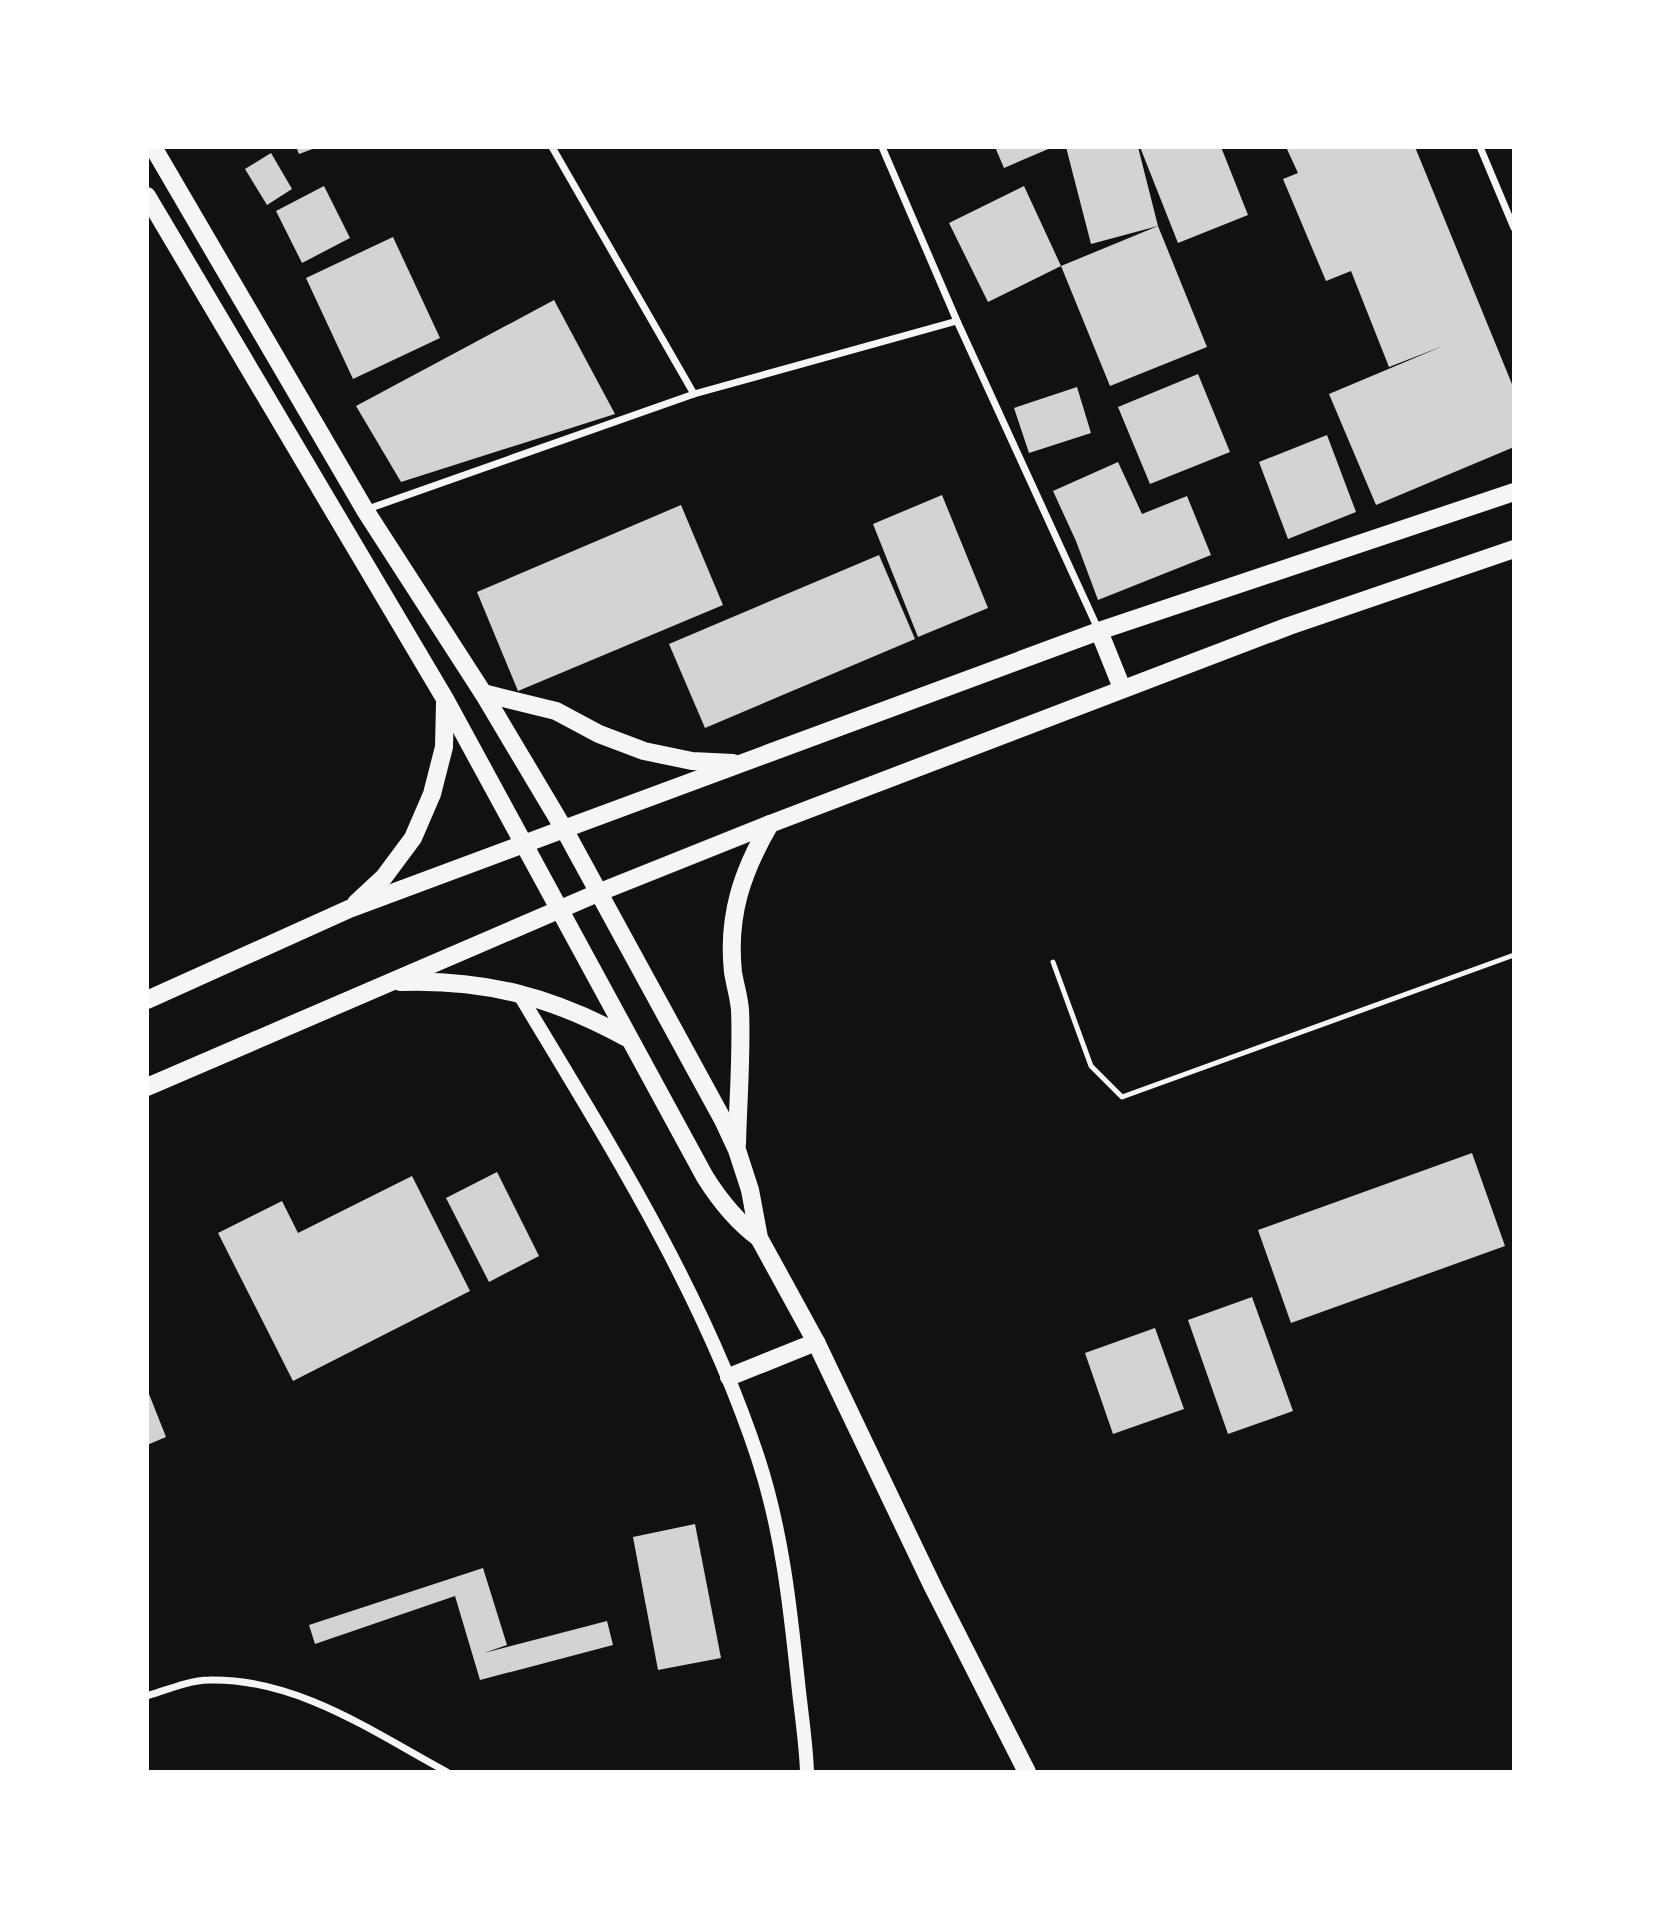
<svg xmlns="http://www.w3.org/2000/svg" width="1661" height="1919" viewBox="0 0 1661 1919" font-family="'Playfair Display',serif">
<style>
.building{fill:#d3d3d3}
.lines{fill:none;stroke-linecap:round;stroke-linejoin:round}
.service{stroke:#f5f5f5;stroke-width:5}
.minor{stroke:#f5f5f5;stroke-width:7}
.secondary{stroke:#f5f5f5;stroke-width:14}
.primary{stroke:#f5f5f5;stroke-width:18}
</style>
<rect width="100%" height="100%" fill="#111"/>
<g class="building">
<polygon points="296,147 318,147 299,154"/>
<polygon points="995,147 1053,147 1004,168"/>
<polygon points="1066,147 1138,147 1158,226 1207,347 1110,386 1061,266 988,302 949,223 1024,186 1061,266 1158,226 1091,244"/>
<polygon points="1140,147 1221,147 1248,215 1178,243"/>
<polygon points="1286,147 1415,147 1514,389 1514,447 1376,505 1329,394 1443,346 1389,367 1351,271 1326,281 1283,179 1298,173"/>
<polygon points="271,153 292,189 267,205 245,169"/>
<polygon points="324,186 350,238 302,263 276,211"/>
<polygon points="393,237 440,338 353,379 306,278"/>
<polygon points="554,300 615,414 401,482 356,406"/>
<polygon points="1198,374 1230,452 1150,484 1118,407"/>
<polygon points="1077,387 1091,433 1029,453 1014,408"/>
<polygon points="1327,435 1356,512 1288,539 1259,462"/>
<polygon points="1118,462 1142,514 1187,496 1211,555 1098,600 1076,541 1053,491"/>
<polygon points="942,495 988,608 918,637 873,524"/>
<polygon points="681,505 723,605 518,691 477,592"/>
<polygon points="879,555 915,639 705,728 669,644"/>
<polygon points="1472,1153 1505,1246 1291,1323 1258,1230"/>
<polygon points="497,1172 539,1256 489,1282 446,1198"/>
<polygon points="412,1176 470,1291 293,1381 218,1233 282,1201 298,1233"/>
<polygon points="1252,1297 1293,1411 1228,1434 1188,1320"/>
<polygon points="1155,1328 1184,1409 1113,1434 1085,1353"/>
<polygon points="147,1389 166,1437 147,1445"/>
<polygon points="695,1524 721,1658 658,1670 633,1537"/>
<polygon points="483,1568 507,1645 484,1653 607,1621 613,1645 480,1680 455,1596 315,1644 309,1625"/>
</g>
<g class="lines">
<polyline class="service" points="1053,962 1091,1066 1122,1097 1514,955"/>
<g class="minor">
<polyline points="552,147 694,394"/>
<polyline points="882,147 957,321 1099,631"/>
<polyline points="1480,147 1514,228"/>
<polyline points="365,510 694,394 957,321"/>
<path d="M147 1696C166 1690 190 1680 209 1680 297 1678 373 1732 447 1772"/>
</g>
<path class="secondary" d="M518 992C608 1142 703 1291 758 1458 782 1531 790 1606 798 1682 801 1712 806 1742 807 1772"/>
<g class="primary">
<polyline points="153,147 365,510 483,693 564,829 723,1120 737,1150 750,1190 759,1238 816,1342 933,1587 1027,1772"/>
<path d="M147 196 445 699 705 1177C720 1201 736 1221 759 1238"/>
<polyline points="1099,631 1122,688"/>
<polyline points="483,693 556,711 599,734 644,751 692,761 733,763"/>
<polyline points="356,903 384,877 413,838 432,794 444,747 445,703"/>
<path d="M400 982C485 979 553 997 627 1038"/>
<polyline points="147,1000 349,909 564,829 1099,631 1514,492"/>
<polyline points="147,1087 600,892 770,824 1289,626 1514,549"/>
<path d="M737 1144C738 1100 742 1054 740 1010 739 997 735 985 733 972 727 916 742 872 770 824"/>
<polyline points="729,1377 816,1342"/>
</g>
</g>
<rect width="1661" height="1919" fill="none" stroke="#ffffff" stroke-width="298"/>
</svg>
